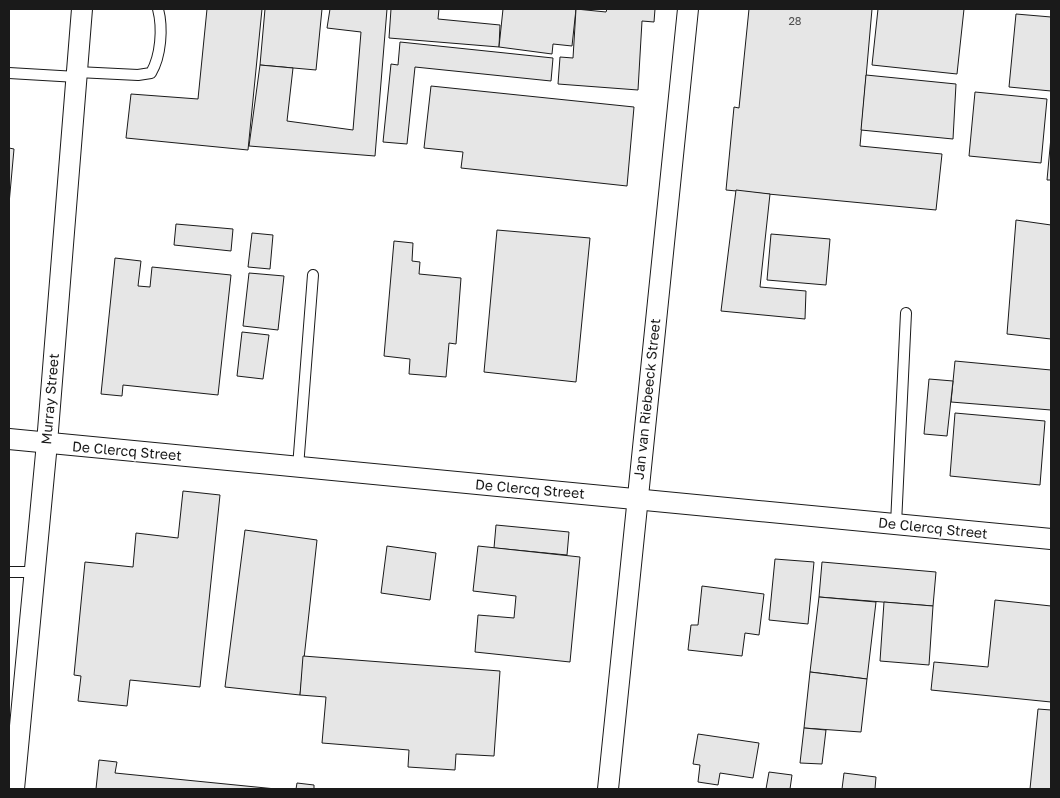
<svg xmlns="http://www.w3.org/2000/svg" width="1060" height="798" viewBox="0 0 1060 798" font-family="'Golos Text',sans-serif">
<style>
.building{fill:#e6e6e6;stroke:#1a1a1a}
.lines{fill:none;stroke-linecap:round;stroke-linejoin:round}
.service-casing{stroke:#1a1a1a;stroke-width:12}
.minor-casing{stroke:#1a1a1a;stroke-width:22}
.service{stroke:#fff;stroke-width:10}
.minor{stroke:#fff;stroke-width:20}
.labels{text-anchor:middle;stroke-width:4;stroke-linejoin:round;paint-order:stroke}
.number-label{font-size:11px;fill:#4d4d4d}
.street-label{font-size:14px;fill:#1a1a1a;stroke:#fff}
</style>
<rect width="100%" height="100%" fill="#fff"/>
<g class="building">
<polygon points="207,9 262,9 248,150 126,138 131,94 198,99"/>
<polygon points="265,9 322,9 316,70 260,65"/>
<polygon points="330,9 387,9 375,156 249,146 260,65 293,68 287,121 353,130 361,32 327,28"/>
<polygon points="391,9 439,9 438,19 500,25 499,47 389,38"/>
<polygon points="503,9 576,9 572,46 553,44 552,54 499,47"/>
<polygon points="576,9 606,12 607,9 655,9 654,22 642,21 638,90 558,84 560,57 573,58"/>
<polygon points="749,9 872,9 860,146 942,154 936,210 726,190 734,107 739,108"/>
<polygon points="878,9 964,9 957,74 872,65"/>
<polygon points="1016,14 1051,17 1051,91 1009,87"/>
<polygon points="400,42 553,58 551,81 415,67 407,144 383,142 391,64 398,65"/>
<polygon points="866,75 956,84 953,139 861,130"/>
<polygon points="431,86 634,107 627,186 461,168 463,152 424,148"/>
<polygon points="975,92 1047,99 1041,163 969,156"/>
<polygon points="1051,137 1051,180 1047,180"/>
<polygon points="9,148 14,149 9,204"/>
<polygon points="736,190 770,194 760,287 806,291 805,319 721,311"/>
<polygon points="1016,220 1051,225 1051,339 1007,334"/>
<polygon points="176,224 233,229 231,251 174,245"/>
<polygon points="497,230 590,238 576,382 484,372"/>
<polygon points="252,233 273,235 270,269 248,267"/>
<polygon points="771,234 830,239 826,285 767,280"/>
<polygon points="394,241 413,243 412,261 420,262 419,274 461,278 456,344 449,343 446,377 409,374 410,359 384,356"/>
<polygon points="115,258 141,261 138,286 150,287 152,267 231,275 218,395 123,385 122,396 101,394"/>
<polygon points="249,273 284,276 278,330 243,326"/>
<polygon points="242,332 269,335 263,379 237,376"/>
<polygon points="955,361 1051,370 1051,410 951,402"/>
<polygon points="929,379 953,381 947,436 924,434"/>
<polygon points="955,413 1045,421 1040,485 950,476"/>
<polygon points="183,491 220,495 200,687 130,680 127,706 78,701 81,676 74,675 85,562 133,567 136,533 178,538"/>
<polygon points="496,525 569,532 567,555 494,548"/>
<polygon points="245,530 317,540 300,695 225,687"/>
<polygon points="387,546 436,553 430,600 381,593"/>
<polygon points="478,546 580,557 570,662 475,652 478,615 514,618 516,596 473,591"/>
<polygon points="775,559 814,562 808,624 769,620"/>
<polygon points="822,562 936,572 933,606 819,597"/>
<polygon points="702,586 764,594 759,635 745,633 742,656 688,650 691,625 698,625"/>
<polygon points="819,597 876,602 867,679 810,672"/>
<polygon points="995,600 1051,606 1051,702 931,690 934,662 988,667"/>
<polygon points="884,602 933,606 929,665 880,661"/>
<polygon points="303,656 500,671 494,756 456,754 455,770 408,767 409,750 322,743 326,697 300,695"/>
<polygon points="810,672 867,679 861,732 804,728"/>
<polygon points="1038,709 1051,710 1051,789 1030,789"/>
<polygon points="804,728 826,730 822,764 800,763"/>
<polygon points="698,734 759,743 753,778 720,773 718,785 698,782 700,765 693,764"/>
<polygon points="99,760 117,762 115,773 276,789 96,789"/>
<polygon points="769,772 792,775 790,789 766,789"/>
<polygon points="844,773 876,777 875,789 842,789"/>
<polygon points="297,783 314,785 314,789 296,789"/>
</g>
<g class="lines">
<defs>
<g id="service">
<path d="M77 72 138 75 151 73C161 56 163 28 158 9"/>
<polyline points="9,73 77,77"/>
<polyline points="298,467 313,275"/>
<polyline points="896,524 906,313"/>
<polyline points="9,572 34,572"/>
</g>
<g id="minor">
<polyline points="9,439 1051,539"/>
<polyline points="14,789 47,443 82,9"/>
<polyline points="608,789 688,9"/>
</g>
</defs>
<use href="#service" class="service-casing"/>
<use href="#minor" class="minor-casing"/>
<use href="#service" class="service"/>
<use href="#minor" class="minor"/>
</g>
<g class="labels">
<g class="number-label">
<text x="795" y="25">28</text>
</g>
<g class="street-label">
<text transform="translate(50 399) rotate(-85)" y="5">Murray Street</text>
<text transform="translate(647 399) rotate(-84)" y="5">Jan van Riebeeck Street</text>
<text transform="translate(127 451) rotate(5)" y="5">De Clercq Street</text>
<text transform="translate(530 489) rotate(5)" y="5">De Clercq Street</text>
<text transform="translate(933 528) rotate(6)" y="5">De Clercq Street</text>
</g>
</g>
<rect width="1060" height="798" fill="none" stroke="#1a1a1a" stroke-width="20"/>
</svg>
